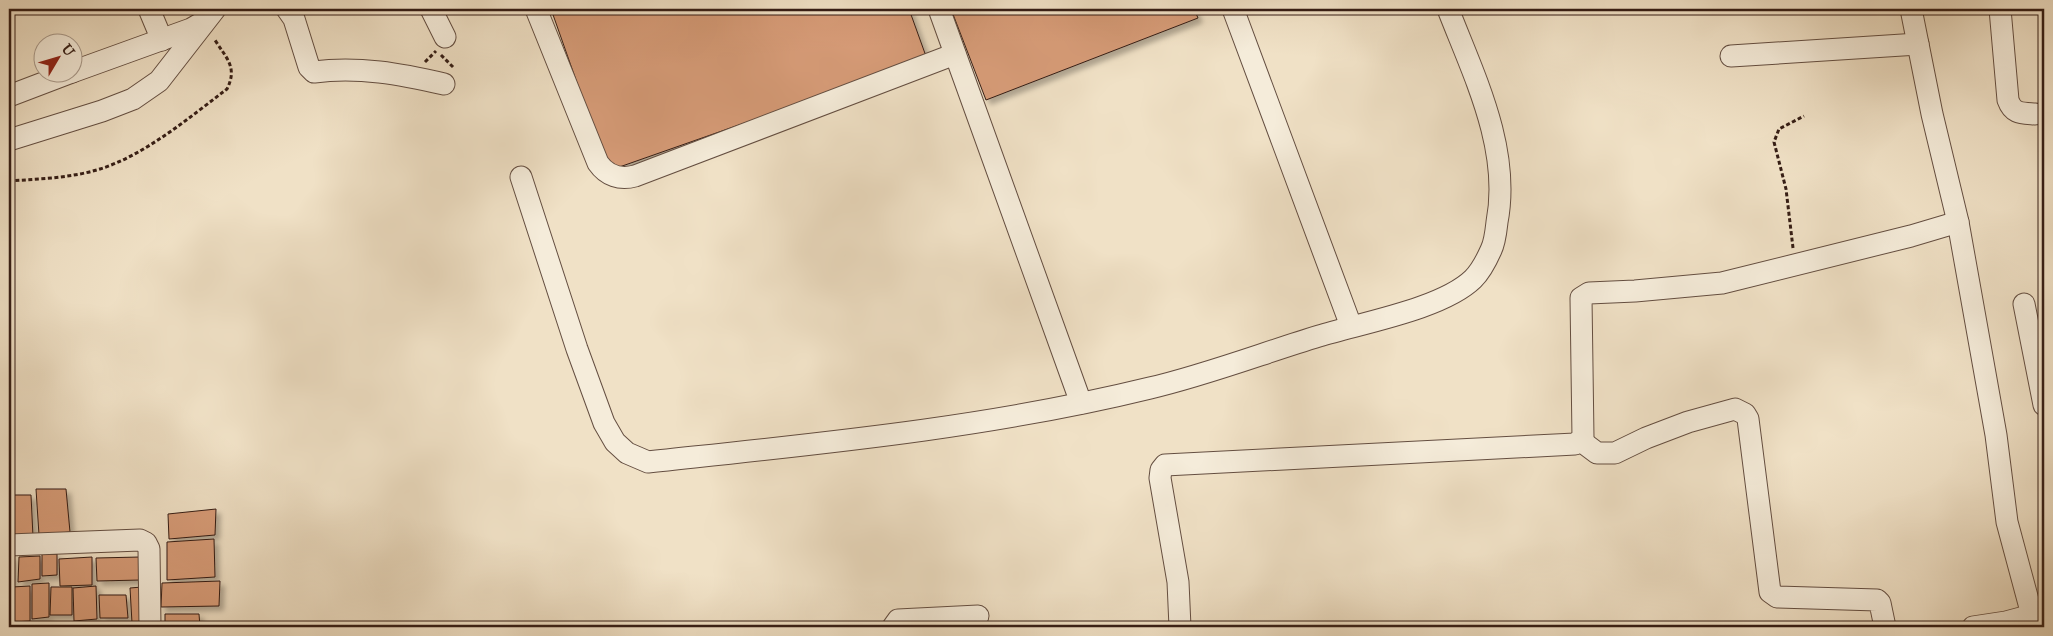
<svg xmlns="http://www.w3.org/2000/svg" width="2053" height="636" viewBox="0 0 2053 636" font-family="'IM FELL Great Primer',serif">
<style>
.building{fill:#d69b77;stroke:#351d15;filter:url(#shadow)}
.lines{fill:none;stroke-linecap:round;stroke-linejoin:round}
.minor-casing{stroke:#644e41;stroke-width:23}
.path{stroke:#351d15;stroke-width:3;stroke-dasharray:4 2.5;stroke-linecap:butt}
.minor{stroke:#f5ecda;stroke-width:21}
</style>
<defs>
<filter id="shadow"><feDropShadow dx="4.5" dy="4.5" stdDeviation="2.5" flood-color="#0004"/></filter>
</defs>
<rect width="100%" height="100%" fill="#f0e1c6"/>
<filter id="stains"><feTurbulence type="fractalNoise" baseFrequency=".004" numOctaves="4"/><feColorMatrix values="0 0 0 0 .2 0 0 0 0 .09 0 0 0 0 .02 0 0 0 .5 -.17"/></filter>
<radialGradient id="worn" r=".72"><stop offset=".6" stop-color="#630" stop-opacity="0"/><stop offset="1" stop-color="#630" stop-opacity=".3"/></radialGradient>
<g class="building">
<polygon points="551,9 909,9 927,59 608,171"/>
<polygon points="951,9 1194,9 1198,18 986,100"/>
<polygon points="36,489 66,489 70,532 39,535"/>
<polygon points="9,495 31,495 33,537 9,540"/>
<polygon points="216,509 215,535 169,539 168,514"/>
<polygon points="214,539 215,577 167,580 167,542"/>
<polygon points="42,554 57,554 57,575 42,576"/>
<polygon points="9,556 12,556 13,583 9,583"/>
<polygon points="40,556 40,579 18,582 19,557"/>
<polygon points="92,557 92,585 60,586 59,559"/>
<polygon points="140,557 141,580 97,581 96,558"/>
<polygon points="220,581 219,606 161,607 162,583"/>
<polygon points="49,583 49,617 32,619 32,584"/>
<polygon points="30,586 30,621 13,622 12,587"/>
<polygon points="96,586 97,619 74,621 73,588"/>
<polygon points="51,587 72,587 72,615 50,615"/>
<polygon points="142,587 144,622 132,623 130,588"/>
<polygon points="9,589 10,589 11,621 9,621"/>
<polygon points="99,595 126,595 128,618 100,618"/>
<polygon points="165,614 199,614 200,627 165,627"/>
</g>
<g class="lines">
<defs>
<g id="minor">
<polyline points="149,9 162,40"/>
<path d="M287 9 294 19 309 67 314 72C358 66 401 74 444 84"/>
<polyline points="431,9 445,37"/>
<path d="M536 9 598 163C607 176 620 180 635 176L955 54"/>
<polyline points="939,9 1081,403"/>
<polyline points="1233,9 1351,326"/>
<polyline points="1911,9 1932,114 1958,222 1996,435 2007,522 2032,615 2037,627"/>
<path d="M2000 9 2008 100C2013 114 2021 113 2035 114"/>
<polyline points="1731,56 1918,44"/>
<polyline points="72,72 191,29 203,22"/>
<polyline points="9,96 72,72"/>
<polyline points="9,140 102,111 133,99 159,81 215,9"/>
<path d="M521 177 577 349 604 423 615 442 627 453 648 462C815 444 987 428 1150 388 1206 375 1263 353 1319 336 1361 323 1442 309 1473 279 1480 272 1487 259 1491 250 1495 242 1496 231 1497 222 1511 149 1474 76 1448 9"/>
<polyline points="2024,304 2044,405"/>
<polyline points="1581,441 1597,453 1615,453 1646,438 1688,422 1735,409 1745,414 1748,419 1770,592 1777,597 1877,600 1880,603 1885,627"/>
<polyline points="9,545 140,540 146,543 149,549 150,627"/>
<polyline points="893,627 898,620 978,616"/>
<polyline points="1180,627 1178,582 1160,478 1161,470 1165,465 1575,444 1583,438 1581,298 1589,293 1635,291 1722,283 1911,236 1958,222"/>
<polyline points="1973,627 2006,622 2032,615"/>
</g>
</defs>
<use href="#minor" class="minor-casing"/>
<g class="path">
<polyline points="441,55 454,68"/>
<polyline points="425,62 436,51"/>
<path d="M9 181C39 179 71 178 100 169 145 155 190 117 227 89 238 67 226 58 215 40"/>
<polyline points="1793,248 1786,189 1774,142 1779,129 1804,116"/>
</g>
<use href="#minor" class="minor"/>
</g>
<rect width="2053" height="636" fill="none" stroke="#f0e1c6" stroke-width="30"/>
<rect x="10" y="10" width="2033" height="616" fill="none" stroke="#351d15" stroke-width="2.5"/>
<rect x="15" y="15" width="2023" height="606" fill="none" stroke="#351d15"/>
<g transform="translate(58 58) rotate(52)"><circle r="24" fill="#f5ecda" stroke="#a8998b"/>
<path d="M0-4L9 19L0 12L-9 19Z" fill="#8f2418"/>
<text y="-8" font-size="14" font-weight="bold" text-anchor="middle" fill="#351d15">U</text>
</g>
<rect width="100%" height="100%" filter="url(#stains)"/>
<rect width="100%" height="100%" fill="url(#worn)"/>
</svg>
